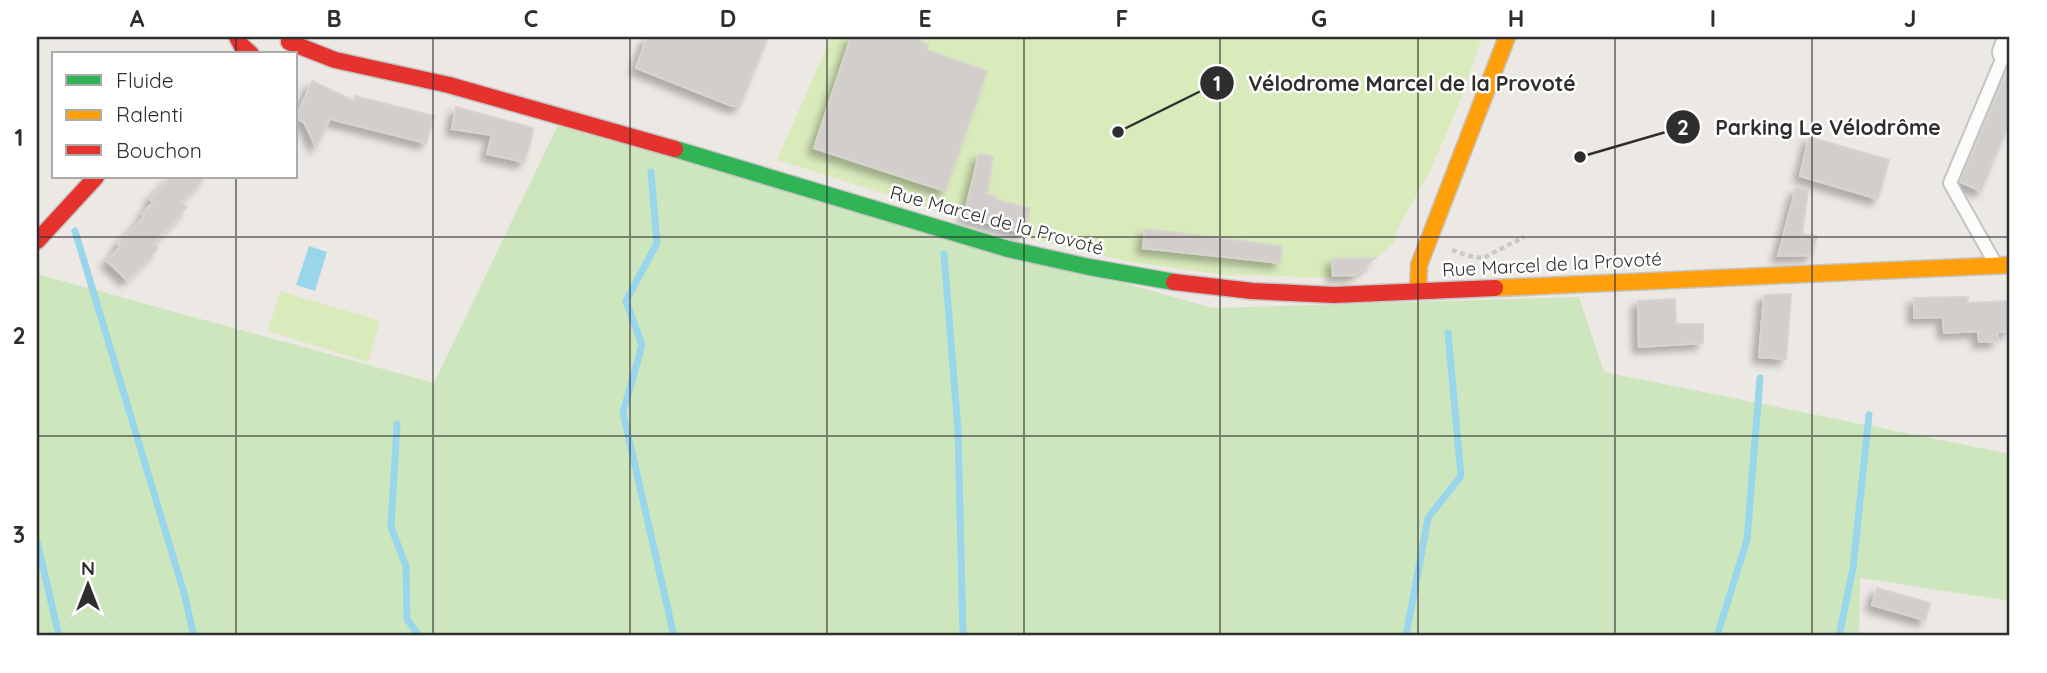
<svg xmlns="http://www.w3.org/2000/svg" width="2047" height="673" viewBox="0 0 2047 673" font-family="Quicksand,sans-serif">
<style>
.green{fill:#cee6be}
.pitch{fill:#d9eabb}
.water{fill:#99d6ec}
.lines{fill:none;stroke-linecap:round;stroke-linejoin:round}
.stream{stroke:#99d6ec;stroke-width:7}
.building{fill:#d1cecb;stroke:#d7d4d0;stroke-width:2;filter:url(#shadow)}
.lane-casing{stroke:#c5c4c5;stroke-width:16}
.street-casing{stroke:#c5c4c5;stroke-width:28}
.fast-casing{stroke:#c5c4c5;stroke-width:19}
.slow-casing{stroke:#c5c4c5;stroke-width:19}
.jam-casing{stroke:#c5c4c5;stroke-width:19}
.path{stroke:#c9c9c8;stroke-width:4.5;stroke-dasharray:5 3.5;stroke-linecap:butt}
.lane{stroke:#fcfcfb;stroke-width:12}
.street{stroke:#fcfcfb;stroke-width:24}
.fast{stroke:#30b455;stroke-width:16}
.slow{stroke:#ff9f0a;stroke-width:16}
.jam{stroke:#e5322d;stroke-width:16}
.grid{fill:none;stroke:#2e2e2e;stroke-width:2;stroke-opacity:0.55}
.labels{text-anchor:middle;stroke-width:5;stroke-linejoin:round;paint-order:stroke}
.street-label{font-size:19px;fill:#2e2e2e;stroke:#fff}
.leader{fill:none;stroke:#2e2e2e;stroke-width:2.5}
.callout-dot{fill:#2e2e2e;stroke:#fff;stroke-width:2.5}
.mark-label{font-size:21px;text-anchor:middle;font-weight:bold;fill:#fff}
.callout-label{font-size:21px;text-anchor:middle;font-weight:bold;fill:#2e2e2e;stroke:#fff;stroke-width:5;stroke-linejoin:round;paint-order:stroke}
.neatline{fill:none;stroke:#2e2e2e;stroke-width:2.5}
.grid-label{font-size:23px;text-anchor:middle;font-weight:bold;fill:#2e2e2e}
</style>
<defs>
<filter id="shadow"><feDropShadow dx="-6" dy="6" stdDeviation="3.5" flood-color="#0004"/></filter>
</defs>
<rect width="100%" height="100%" fill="#ece8e4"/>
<polygon class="green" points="558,125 1213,308 1579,297 1604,372 2010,454 2010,601 1860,578 1859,636 37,636 37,274 434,383"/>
<g class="pitch">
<polygon points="831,37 1482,37 1459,104 1430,171 1397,230 1394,243 1351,278 1225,275 1131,262 1030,239 777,160"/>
<polygon points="280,291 380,321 368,362 268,331"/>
</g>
<polygon class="water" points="309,246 327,252 315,291 296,285"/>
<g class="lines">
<g class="stream">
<polyline points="651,172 657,243 626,301 642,345 623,413 674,636"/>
<polyline points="75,231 184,593 194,636"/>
<polyline points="944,254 958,430 963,636"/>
<polyline points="397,424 391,527 406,566 407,619 419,636"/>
<polyline points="37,541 59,636"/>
<polyline points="1406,636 1428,518 1461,476 1448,333"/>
<polyline points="1717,636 1747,540 1760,378"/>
<polyline points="1839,636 1853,568 1869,415"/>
</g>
</g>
<g class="building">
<polygon points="647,37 768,37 740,106 732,106 636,68"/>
<polygon points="851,37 922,37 920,42 928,45 927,50 987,71 945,191 814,148"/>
<polygon points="2010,65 2010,121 1981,191 1960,182"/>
<polygon points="312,81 354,101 355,96 434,116 426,143 330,119 316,147 304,122 296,118"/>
<polygon points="456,107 533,128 530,145 524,162 487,154 492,135 452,129"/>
<polygon points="1809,137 1889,160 1878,199 1800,176"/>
<polygon points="979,154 993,157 987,194 996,197 996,200 1030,208 1023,233 964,216"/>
<polygon points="171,177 205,177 181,202 187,207 153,244 158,248 127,280 107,261 120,247 118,244 145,216 143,214 153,202 150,199"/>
<polygon points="1796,188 1808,190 1802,234 1817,236 1812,255 1778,256"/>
<polygon points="1145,229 1282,246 1280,263 1143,248"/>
<polygon points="1375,258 1355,275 1333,276 1332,259"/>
<polygon points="1791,294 1786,359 1759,357 1764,295"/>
<polygon points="1968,297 1967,303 2010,301 2010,331 1997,332 1998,341 1979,342 1978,331 1944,333 1943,317 1914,318 1914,298"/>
<polygon points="1675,299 1676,324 1703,324 1703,343 1639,347 1638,301"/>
<polygon points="1877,588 1930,603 1925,620 1872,605"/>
</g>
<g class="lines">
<defs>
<polyline id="lane" points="1995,263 1950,183 2005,52"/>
<polyline id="street" points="2005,52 2010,39"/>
<polyline id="fast" points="675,149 1008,249 1089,267 1174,282"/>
<g id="slow">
<polyline points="1495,288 2010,265"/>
<polyline points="1418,291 1419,265 1507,37"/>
</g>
<g id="jam">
<polyline points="237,37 241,45 251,54"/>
<polyline points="289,42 335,60 449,85 675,149"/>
<polyline points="37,241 96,177"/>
<polyline points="1174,282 1252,291 1334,295 1495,288"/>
</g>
</defs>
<use href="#lane" class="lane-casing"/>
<use href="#street" class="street-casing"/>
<use href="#fast" class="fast-casing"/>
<use href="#slow" class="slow-casing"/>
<use href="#jam" class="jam-casing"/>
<g class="path">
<polyline points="1452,250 1469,256 1483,258 1524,237"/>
<polyline points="1901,636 1902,636"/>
</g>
<use href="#lane" class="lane"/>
<use href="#street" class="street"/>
<use href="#fast" class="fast"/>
<use href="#slow" class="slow"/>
<use href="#jam" class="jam"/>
</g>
<path class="grid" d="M236 37V54M433 37V636M630 37V636M827 37V636M1024 37V636M1220 37V636M1418 37V636M1615 37V636M1812 37V636M236 177V636M37 237H2010M37 436H2010"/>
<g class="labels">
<g class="street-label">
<text transform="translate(997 220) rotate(15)" y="7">Rue Marcel de la Provoté</text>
<text transform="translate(1552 264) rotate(-3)" y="7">Rue Marcel de la Provoté</text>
</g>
</g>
<path class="leader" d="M1118 132L1217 83M1580 157L1683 127"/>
<g class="callout-dot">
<circle cx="1118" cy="132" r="7"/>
<circle cx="1580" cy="157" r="7"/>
<circle cx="1217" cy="83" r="18"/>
<circle cx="1683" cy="127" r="18"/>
</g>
<g class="mark-label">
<text x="1217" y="91">1</text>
<text x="1683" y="135">2</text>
</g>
<g class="callout-label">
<text x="1412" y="91">Vélodrome Marcel de la Provoté</text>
<text x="1828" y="135">Parking Le Vélodrôme</text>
</g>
<rect width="2047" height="673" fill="none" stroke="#ffffff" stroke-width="77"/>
<rect x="52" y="52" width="245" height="126" fill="#ffffff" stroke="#ababab" stroke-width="2"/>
<rect x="66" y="75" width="35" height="10" fill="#30b455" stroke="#ababab" stroke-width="2"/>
<text x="116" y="88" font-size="21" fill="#2e2e2e">Fluide</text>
<rect x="66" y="110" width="35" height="10" fill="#ff9f0a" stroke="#ababab" stroke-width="2"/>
<text x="116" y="122" font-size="21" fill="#2e2e2e">Ralenti</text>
<rect x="66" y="145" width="35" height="10" fill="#e5322d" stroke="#ababab" stroke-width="2"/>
<text x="116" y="158" font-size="21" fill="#2e2e2e">Bouchon</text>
<g transform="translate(88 585)" stroke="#ffffff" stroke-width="5" paint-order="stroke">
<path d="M0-5L12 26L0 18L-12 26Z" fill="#2e2e2e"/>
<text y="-10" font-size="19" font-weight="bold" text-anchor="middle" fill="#2e2e2e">N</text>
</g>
<rect x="38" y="38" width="1970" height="596" class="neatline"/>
<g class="grid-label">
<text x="137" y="27">A</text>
<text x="334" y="27">B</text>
<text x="531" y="27">C</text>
<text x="728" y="27">D</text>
<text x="925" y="27">E</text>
<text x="1122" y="27">F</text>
<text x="1319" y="27">G</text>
<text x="1516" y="27">H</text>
<text x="1713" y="27">I</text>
<text x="1910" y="27">J</text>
<text x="19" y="146">1</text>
<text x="19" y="344">2</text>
<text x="19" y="543">3</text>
</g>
</svg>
